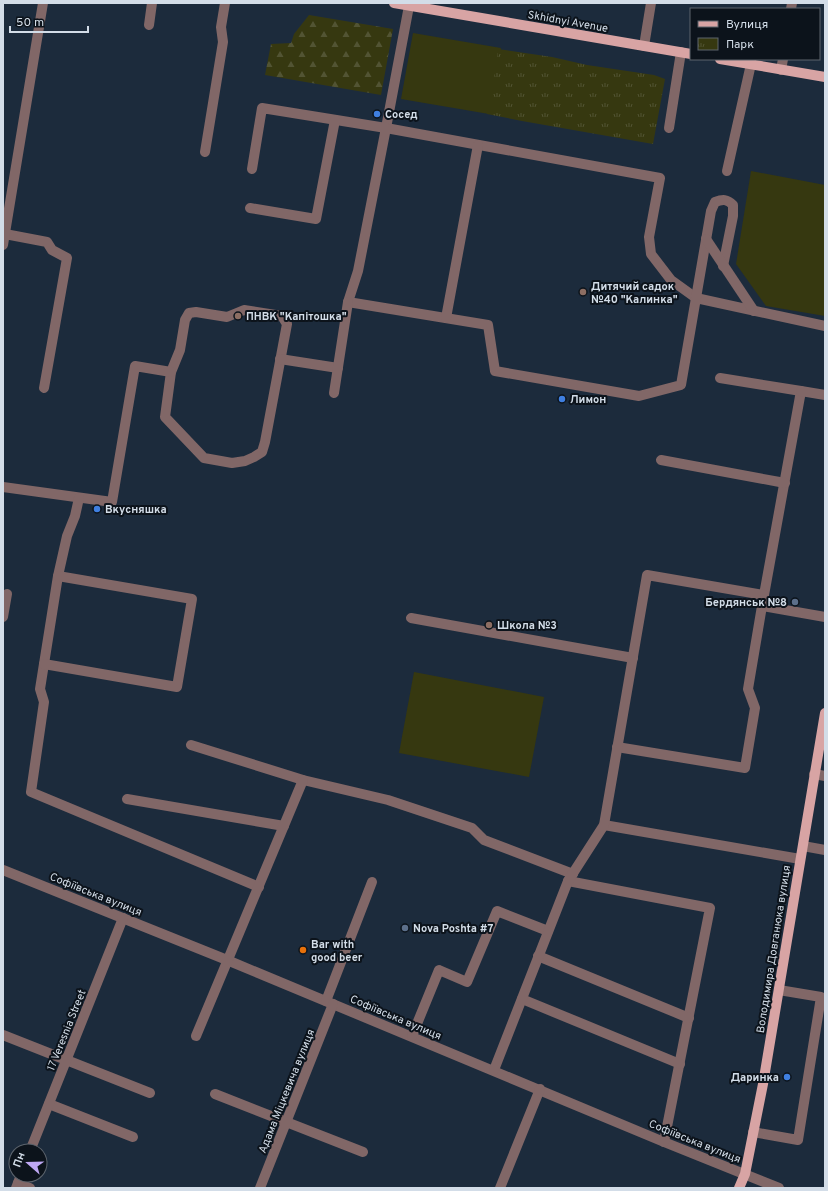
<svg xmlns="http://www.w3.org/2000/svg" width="828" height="1191" viewBox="0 0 828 1191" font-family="Overpass,sans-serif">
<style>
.grass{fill:#363810}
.forest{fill:url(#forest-firs)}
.park{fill:url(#park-tufts)}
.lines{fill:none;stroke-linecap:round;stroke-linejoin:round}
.minor{stroke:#816767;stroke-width:10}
.major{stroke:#d8a4a4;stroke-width:10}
.shop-dot{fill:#3f7fe0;stroke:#0c131b;stroke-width:1.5}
.education-dot{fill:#8d6e63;stroke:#0c131b;stroke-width:1.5}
.service-dot{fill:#5c6f8a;stroke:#0c131b;stroke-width:1.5}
.food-dot{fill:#e8710a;stroke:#0c131b;stroke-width:1.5}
.labels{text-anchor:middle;stroke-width:4;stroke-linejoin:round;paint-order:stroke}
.street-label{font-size:11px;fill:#d3dde8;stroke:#0c131b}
.poi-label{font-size:11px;font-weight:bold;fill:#d3dde8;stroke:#0c131b;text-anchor:start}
</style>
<defs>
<pattern id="forest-firs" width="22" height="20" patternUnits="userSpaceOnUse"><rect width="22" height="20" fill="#363810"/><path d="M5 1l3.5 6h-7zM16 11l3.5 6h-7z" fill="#525433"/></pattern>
<pattern id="park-tufts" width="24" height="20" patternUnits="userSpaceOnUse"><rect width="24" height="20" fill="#363810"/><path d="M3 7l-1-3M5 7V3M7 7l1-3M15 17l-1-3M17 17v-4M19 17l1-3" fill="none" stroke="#525433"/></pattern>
</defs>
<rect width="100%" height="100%" fill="#1c2b3c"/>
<g class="grass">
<polygon points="413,33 501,48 489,114 401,99"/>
<polygon points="751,171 825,185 825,316 766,306 736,264"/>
<polygon points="414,672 544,697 529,777 399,753"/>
</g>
<polygon class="forest" points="309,15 393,29 381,95 265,75 271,44 291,43 294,34"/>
<polygon class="park" points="498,49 552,57 587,65 654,75 665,79 653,144 522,121 487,114 492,93"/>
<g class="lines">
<g class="minor">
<polyline points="409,6 386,128 660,178 649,237 651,254 671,280 696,298 825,326"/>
<polyline points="791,9 792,3"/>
<polyline points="149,25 152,3"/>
<polyline points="644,46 651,3"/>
<polyline points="781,70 783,59"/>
<polyline points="669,128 681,52"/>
<polyline points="205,152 223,42 221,27 225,3"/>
<path d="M252 169 262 108 386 128 358 271 348 302 488 325 495 371 639 396 681 385 711 211 715 202C723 199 727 199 733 205V216L723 266"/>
<polyline points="727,171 751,64"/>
<polyline points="250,208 316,219 335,120"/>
<polyline points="5,234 47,242 52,250 67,258 44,388"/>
<polyline points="706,239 754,311"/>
<polyline points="3,245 43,3"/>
<polygon points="244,310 282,316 287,324 265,442 262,452 254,457 245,461 232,463 204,458 165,417 171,372 180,350 185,320 189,313 196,312 227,317"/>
<polyline points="446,318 478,145"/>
<polyline points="280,359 338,368"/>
<polyline points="720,378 801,391 762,606 825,617"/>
<polyline points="801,391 825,395"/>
<polyline points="334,393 348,302"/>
<polyline points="661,460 785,483"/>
<polyline points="3,487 112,502 135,366 171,372"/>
<polyline points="79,498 75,516 67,536 58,576 40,689 44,702 31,792 259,887"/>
<polyline points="3,617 7,594"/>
<polyline points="411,618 633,658"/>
<polyline points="44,664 177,687 192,599 58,576"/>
<polyline points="191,745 303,780 388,800 472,828 484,840 573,874"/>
<polyline points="617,747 745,768 755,708 748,689 762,606"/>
<polyline points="814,774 825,776"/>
<polyline points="127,799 284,826"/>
<polyline points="604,825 800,859"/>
<polyline points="803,846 825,850"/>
<polyline points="3,870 227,960 664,1142 779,1188"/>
<polyline points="568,881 710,908 664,1142"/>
<polyline points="538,956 689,1018"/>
<polyline points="522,999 680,1064"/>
<polyline points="326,1001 372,882"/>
<polyline points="3,1035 150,1093"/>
<polyline points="196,1036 303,780"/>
<polyline points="412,1036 439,970 467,982 497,911 548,931"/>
<polyline points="494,1070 568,881 604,825 647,575 764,595"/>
<polyline points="215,1094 363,1152"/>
<polyline points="49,1104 133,1137"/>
<polyline points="753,1132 798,1140 821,997 779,990"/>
<polyline points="30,1151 123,918"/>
<polyline points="18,1183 30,1188"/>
<polyline points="16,1188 21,1175"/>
<polyline points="260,1188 333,1004"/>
<polyline points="500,1188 540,1089"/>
</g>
<g class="major">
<polyline points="394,3 691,54"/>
<polyline points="720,59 825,77"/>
<polyline points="739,1188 745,1174 763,1084 825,713"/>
</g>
</g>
<g class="shop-dot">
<circle cx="377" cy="114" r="4"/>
<circle cx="562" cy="399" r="4"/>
<circle cx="97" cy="509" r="4"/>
<circle cx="787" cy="1077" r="4"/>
</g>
<g class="education-dot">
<circle cx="583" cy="292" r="4"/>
<circle cx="238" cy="316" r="4"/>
<circle cx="489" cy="625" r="4"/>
</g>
<g class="service-dot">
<circle cx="795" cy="602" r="4"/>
<circle cx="405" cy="928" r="4"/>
</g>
<circle class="food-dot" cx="303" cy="950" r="4"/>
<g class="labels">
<g class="street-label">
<text transform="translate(568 21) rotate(10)" y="4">Skhidnyi Avenue</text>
<text transform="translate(96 894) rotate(22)" y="4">Софіївська вулиця</text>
<text transform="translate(773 949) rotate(-81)" y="4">Володимира Довганюка вулиця</text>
<text transform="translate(396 1017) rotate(23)" y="4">Софіївська вулиця</text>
<text transform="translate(66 1030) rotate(-68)" y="4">17 Veresnia Street</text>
<text transform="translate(286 1091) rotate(-68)" y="4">Адама Міцкевича вулиця</text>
<text transform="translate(695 1141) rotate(22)" y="4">Софіївська вулиця</text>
</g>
<g class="poi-label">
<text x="385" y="118">Сосед</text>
<text x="591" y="290">Дитячий садок<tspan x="591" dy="13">№40 "Калинка"</tspan></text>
<text x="246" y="320">ПНВК "Капітошка"</text>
<text x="570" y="403">Лимон</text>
<text x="105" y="513">Вкусняшка</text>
<text x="787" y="606" text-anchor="end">Бердянськ №8</text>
<text x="497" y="629">Школа №3</text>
<text x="413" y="932">Nova Poshta #7</text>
<text x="311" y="948">Bar with<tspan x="311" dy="13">good beer</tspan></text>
<text x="779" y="1081" text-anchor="end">Даринка</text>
</g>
</g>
<rect width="828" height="1191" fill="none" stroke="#d3dde8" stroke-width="8"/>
<rect x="690" y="8" width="130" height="52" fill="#0c131b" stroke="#5c646d"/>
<rect x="698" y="21" width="20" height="6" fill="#d8a4a4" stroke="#5c646d"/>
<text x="726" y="28" font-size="12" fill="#d3dde8">Вулиця</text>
<rect x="698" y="38" width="20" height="12" fill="url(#park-tufts)" stroke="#5c646d"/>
<text x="726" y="48" font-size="12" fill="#d3dde8">Парк</text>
<g transform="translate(28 1163) rotate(290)"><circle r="19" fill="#0c131b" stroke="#5c646d"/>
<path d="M0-3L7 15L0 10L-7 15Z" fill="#bfa8f4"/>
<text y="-6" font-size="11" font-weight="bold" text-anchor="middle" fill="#d3dde8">Пн</text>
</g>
<path d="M10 26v6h78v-6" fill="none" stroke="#d3dde8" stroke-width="2"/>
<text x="16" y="26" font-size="12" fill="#d3dde8" stroke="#0c131b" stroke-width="3" paint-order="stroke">50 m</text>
</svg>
